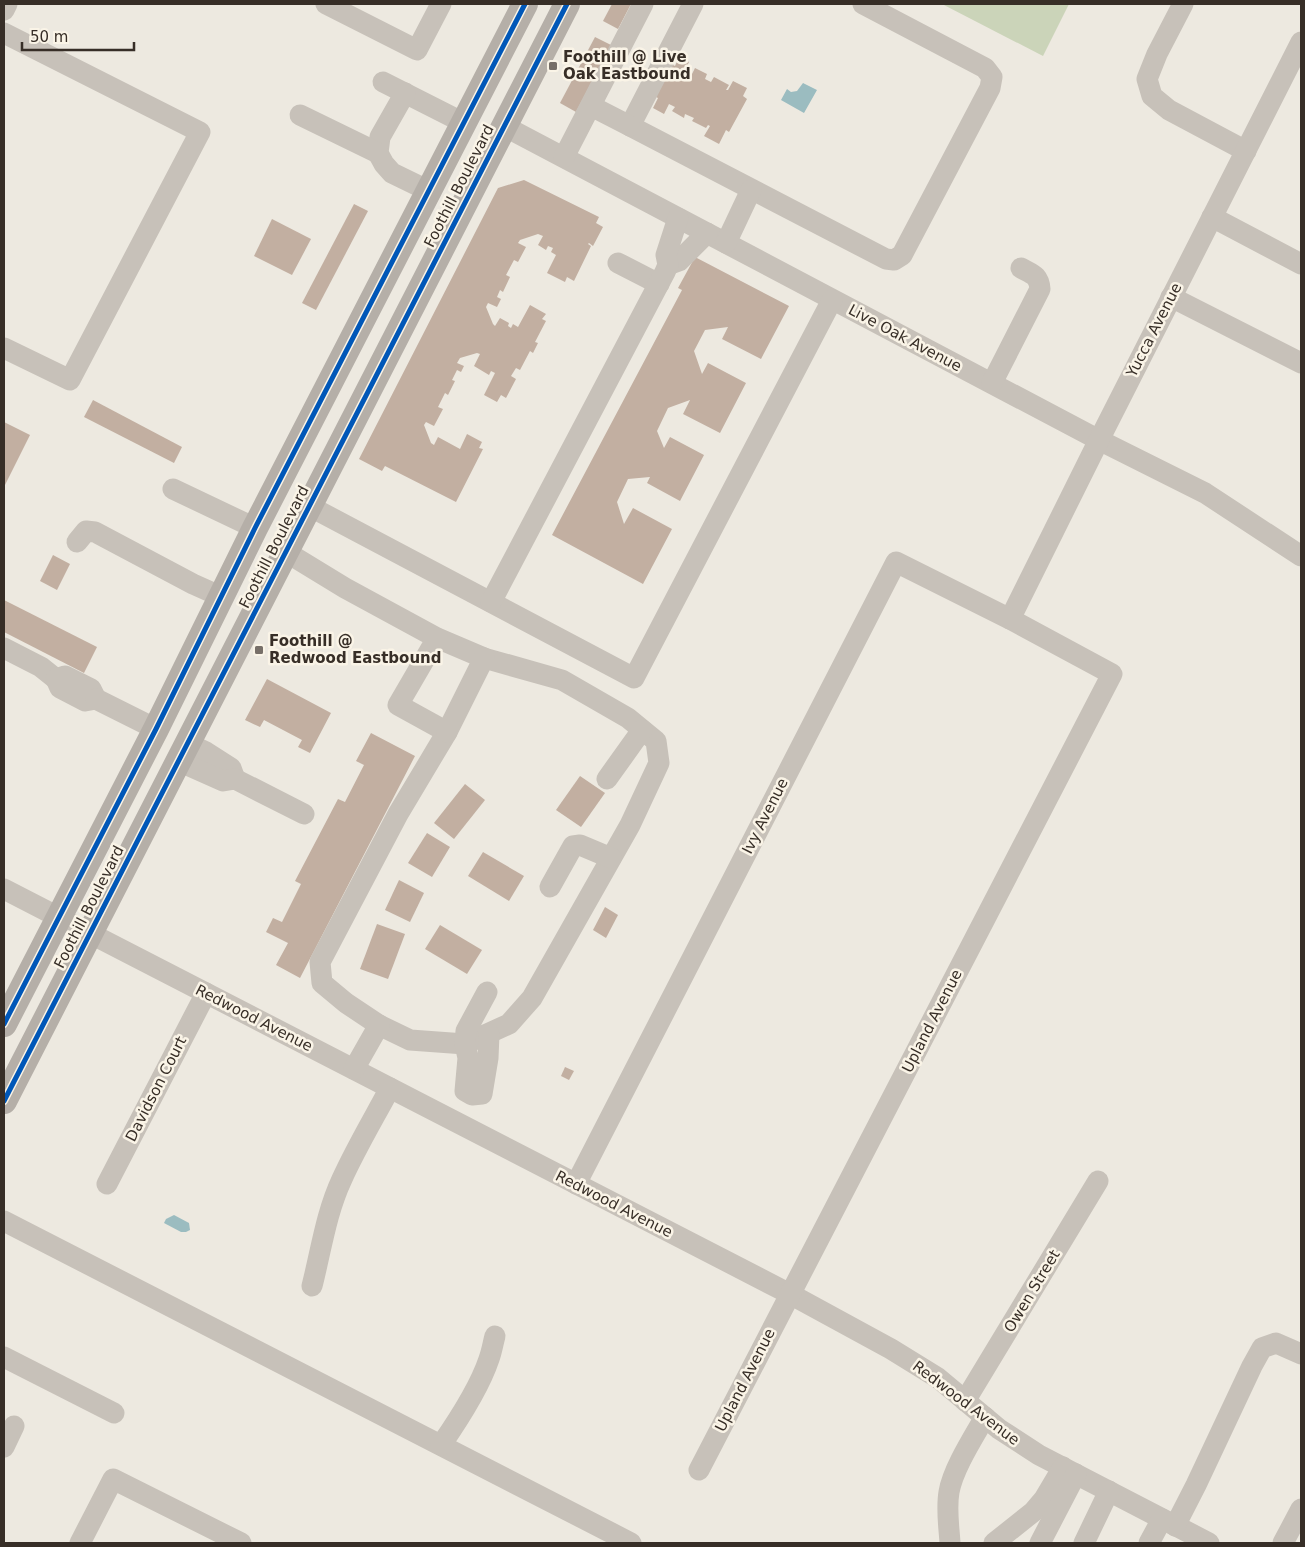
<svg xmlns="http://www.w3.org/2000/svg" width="1305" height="1547" viewBox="0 0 1305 1547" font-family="'DejaVu Sans',sans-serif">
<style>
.green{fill:#cbd4b9}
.water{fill:#9bbcc0}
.building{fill:#c2afa1}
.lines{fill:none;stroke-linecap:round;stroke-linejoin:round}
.minor{stroke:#c7c1b9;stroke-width:21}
.major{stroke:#b5afa8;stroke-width:26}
.cycleway-casing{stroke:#faf4e7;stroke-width:8}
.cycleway{stroke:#0057b8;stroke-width:5}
.poi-dot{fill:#776f68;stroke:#faf4e7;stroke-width:2}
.labels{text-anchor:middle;stroke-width:5;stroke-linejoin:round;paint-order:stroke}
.poi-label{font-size:15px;font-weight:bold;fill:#372e27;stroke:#faf4e7;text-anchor:start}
.street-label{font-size:15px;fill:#372e27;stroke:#faf4e7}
</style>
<rect width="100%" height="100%" fill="#ede9e0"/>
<polygon class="green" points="942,4 1069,4 1043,56"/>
<g class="water">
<polygon points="803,83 817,90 804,113 781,100 787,89 791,92 797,91"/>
<polygon points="174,1215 189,1223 190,1230 186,1232 181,1232 164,1223 166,1219"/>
</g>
<g class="building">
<polygon points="612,4 631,4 618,29 603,21"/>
<polygon points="595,37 611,45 576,112 560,103"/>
<polygon points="679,57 689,62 685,70 692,74 695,68 707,74 705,79 711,82 714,77 729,85 726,90 728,90 733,81 747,88 743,96 747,99 729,132 726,130 719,144 704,136 710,126 708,125 706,128 692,121 694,118 685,114 684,118 672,111 675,107 669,104 664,114 653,108 658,98 654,96 671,64 675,66"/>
<polygon points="524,180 599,217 596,223 603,227 593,246 589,243 588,244 591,246 574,281 567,277 565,282 547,273 556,255 551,252 553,248 548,246 546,250 538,245 543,236 538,234 520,240 518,243 526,247 518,262 514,260 506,275 510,277 503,292 500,290 497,297 501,299 497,307 488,303 486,307 493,324 495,326 500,318 509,323 508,326 511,328 513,324 518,327 530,305 546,314 542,319 546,321 535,342 538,343 533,353 530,351 520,370 516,368 511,376 516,379 506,398 501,395 497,402 484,395 495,373 491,371 489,375 474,366 480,354 477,353 460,358 457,363 464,366 461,372 457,370 452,380 455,381 448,395 445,393 438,407 443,409 434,426 426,422 424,425 431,443 434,445 438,437 460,449 467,434 482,442 479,448 483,449 456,502 385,466 382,471 359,459 498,188"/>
<polygon points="354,204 368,211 316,310 302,303"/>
<polygon points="272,219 311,239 292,275 254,256"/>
<polygon points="695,257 789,306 761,359 722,339 728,327 705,330 694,351 702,374 708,363 746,383 720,433 683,414 690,400 668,408 657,431 664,448 670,437 704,455 680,501 647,483 650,477 628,479 617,502 624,524 633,508 672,529 643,584 552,535 682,290 678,288"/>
<polygon points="93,400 182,447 174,463 84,417"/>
<polygon points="4,422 30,435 4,487"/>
<polygon points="53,555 70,564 57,590 40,581"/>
<polygon points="4,600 97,647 84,673 4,632"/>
<polygon points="267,679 331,713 310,753 298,747 302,740 264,720 260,727 245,720"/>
<polygon points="371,733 415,756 300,978 276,965 288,943 266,932 273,918 282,922 301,884 295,881 338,799 345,802 364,765 356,761"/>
<polygon points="580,776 605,793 581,827 556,810"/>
<polygon points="465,784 485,800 454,839 434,823"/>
<polygon points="427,833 450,847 432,877 408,863"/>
<polygon points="483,852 524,876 509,901 468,876"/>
<polygon points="399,880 424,893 410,922 385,910"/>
<polygon points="605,907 618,915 606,938 593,930"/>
<polygon points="377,924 405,934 388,979 360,969"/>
<polygon points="440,925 482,950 467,974 425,949"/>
<polygon points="565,1067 574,1071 569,1080 561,1076"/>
</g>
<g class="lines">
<g class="minor">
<polyline points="326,4 417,50 441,4"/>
<polyline points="693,4 630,126 886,259 894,260 902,255 990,88 992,77 985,68 863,4"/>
<polyline points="1183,4 1157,54 1147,79 1152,96 1169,110 1246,151"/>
<polyline points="4,10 7,4"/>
<polyline points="4,33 200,132 70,380 4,348"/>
<polyline points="383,82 464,123"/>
<polyline points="405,93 380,137 378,153 384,164 392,173 429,191"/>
<polyline points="591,106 630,126"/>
<polyline points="300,115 378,153"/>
<polyline points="504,126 1099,440 1205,493 1301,556"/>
<polyline points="564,157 643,4"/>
<polyline points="1212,217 1301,264"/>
<polyline points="726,243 751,190"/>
<polyline points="618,263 659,284"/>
<polyline points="668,265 679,261 707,233"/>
<polyline points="1171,297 1301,363"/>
<path d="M992 383 1040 289C1039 275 1032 274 1021 268"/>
<polyline points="173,489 255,528"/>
<polyline points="309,506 634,678 832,300"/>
<polyline points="77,542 86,531 95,532 193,584 222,597"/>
<polyline points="286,552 345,588 437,638 484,658 562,680 628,718 656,741 659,763 630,825 532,998 509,1024 465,1044 410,1040 379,1025 346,1003 322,983 320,962 398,814 447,732 398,705 437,638"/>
<polyline points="491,602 665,272 668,265 666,255 678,218"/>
<polyline points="1010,619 1099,440 1301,42"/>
<polyline points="4,648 41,667 56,679"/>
<polygon points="65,676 91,689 96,699 85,701 60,688 56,679"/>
<polyline points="96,699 156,729"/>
<polyline points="447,732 484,658"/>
<polyline points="187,743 206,752 231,768 235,779"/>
<polyline points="178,761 223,781 235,779 304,814"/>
<polyline points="607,779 642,730"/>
<polyline points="550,887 573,846 580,845 611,858"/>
<polyline points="4,889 790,1294 891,1349 938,1378 999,1429 1039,1455 1209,1543"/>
<polyline points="487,992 466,1031 465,1044 468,1058 465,1091 472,1095 482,1094 488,1058 489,1034"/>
<polyline points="354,1069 379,1025"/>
<polyline points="107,1184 206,993"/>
<polyline points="576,1184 896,562 1010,619 1112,674 699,1470"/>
<polyline points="4,1221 631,1543"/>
<path d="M312 1286C321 1251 326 1213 342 1179 356 1148 374 1118 390 1088"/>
<polyline points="4,1357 114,1413"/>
<polyline points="965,1401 1098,1181"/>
<path d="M441 1445C457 1422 480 1386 489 1359 492 1351 493 1343 495 1336"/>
<polyline points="4,1447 14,1426"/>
<polyline points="1175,1526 1196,1485 1252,1366 1262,1348 1276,1343 1301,1354"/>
<polyline points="80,1543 113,1479 241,1543"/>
<path d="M950 1543C949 1526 946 1509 949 1492 953 1469 973 1438 985 1417"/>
<polyline points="994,1543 1033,1512 1044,1499 1063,1467"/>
<polyline points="1040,1543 1076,1474"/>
<polyline points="1084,1543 1109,1491"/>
<polyline points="1149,1543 1162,1519"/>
<polyline points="1283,1543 1301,1509"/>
</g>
<g class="major">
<polyline points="4,1024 156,729 255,528 525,4"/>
<polyline points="4,1101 567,4"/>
</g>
<defs>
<g id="cycleway">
<polyline points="4,1024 156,729 255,528 525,4"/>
<polyline points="4,1101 567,4"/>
</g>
</defs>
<use href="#cycleway" class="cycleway-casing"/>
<use href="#cycleway" class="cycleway"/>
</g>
<g class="poi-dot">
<rect x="548" y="61" width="10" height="10" rx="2.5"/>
<rect x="254" y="645" width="10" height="10" rx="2.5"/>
</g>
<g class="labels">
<g class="poi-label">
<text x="563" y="62">Foothill @ Live<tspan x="563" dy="17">Oak Eastbound</tspan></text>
<text x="269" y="646">Foothill @<tspan x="269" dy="17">Redwood Eastbound</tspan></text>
</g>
<g class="street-label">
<text transform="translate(459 186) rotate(-63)" y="5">Foothill Boulevard</text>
<text transform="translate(1154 330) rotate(-63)" y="5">Yucca Avenue</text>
<text transform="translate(905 338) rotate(28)" y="5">Live Oak Avenue</text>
<text transform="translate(274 547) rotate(-63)" y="5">Foothill Boulevard</text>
<text transform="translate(765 816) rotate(-63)" y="5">Ivy Avenue</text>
<text transform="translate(89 907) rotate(-63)" y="5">Foothill Boulevard</text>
<text transform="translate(254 1018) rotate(27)" y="5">Redwood Avenue</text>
<text transform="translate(932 1021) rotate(-63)" y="5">Upland Avenue</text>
<text transform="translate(156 1089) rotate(-63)" y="5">Davidson Court</text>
<text transform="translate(614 1204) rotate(27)" y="5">Redwood Avenue</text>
<text transform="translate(1032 1291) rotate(-59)" y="5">Owen Street</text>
<text transform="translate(745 1380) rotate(-63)" y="5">Upland Avenue</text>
<text transform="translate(966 1403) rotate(37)" y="5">Redwood Avenue</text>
</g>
</g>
<rect width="1305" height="1547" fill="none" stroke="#372e27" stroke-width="10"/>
<path d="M22 42v8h112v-8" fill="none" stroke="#372e27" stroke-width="2.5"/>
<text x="30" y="42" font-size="15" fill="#372e27" stroke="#faf4e7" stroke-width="4" paint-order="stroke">50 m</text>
</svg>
